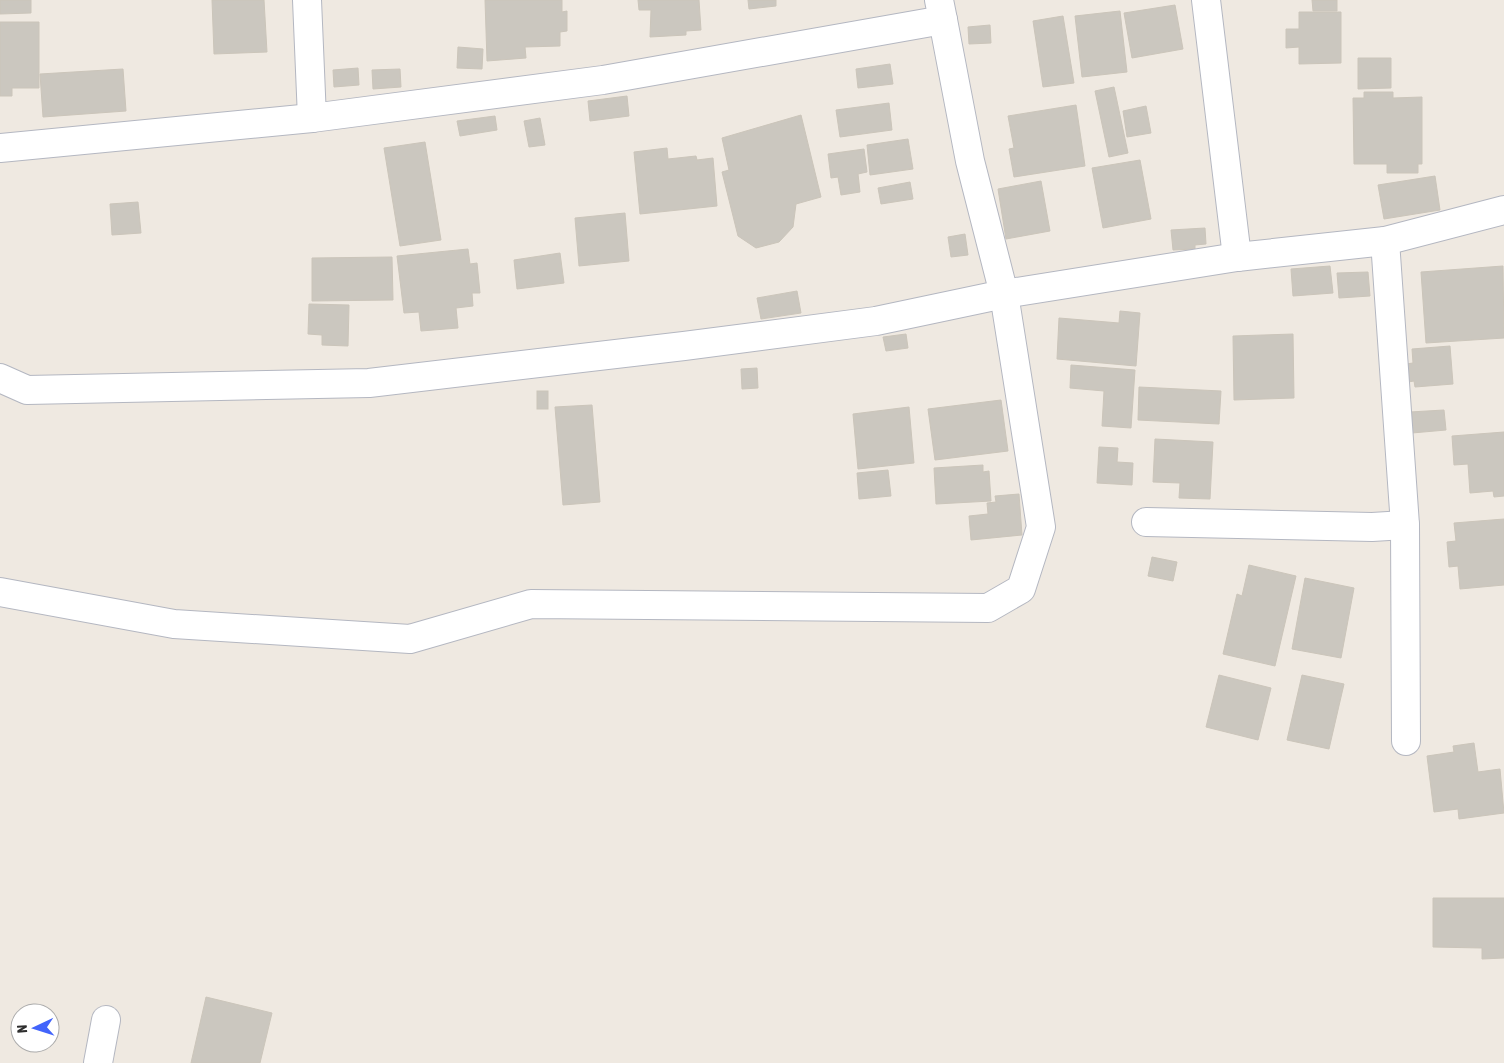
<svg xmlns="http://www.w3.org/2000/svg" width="1504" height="1063" viewBox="0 0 1504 1063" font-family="'Asap Condensed',sans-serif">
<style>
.building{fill:#cbc7bf;stroke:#cbc5ba}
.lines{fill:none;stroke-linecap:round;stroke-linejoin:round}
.street-casing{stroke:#b4b7c1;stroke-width:30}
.street{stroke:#fff;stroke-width:28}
</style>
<rect width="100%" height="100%" fill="#efe9e1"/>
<g class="building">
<polygon points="0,0 31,0 31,13 0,14"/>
<polygon points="212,0 264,0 267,52 214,54"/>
<polygon points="485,0 562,0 562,12 567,11 567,31 560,32 560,46 525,47 526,58 487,61"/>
<polygon points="638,0 699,0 701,30 686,31 686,35 650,37 651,10 639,10"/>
<polygon points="748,0 776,0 776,6 749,9"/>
<polygon points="1312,0 1337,0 1337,11 1313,11"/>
<polygon points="1175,5 1183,49 1132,58 1124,13"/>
<polygon points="1120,11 1127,72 1082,77 1075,16"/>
<polygon points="1299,12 1341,12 1341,63 1299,64 1299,47 1286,48 1286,29 1299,29"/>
<polygon points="1063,16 1074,83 1043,87 1033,21"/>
<polygon points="0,22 39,22 39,88 12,88 12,96 0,96"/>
<polygon points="990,25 991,43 969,44 968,27"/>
<polygon points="458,47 483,49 482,69 457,68"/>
<polygon points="1358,58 1391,58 1391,88 1358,89"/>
<polygon points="890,64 893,84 858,88 856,69"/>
<polygon points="358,68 359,85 334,87 333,70"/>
<polygon points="123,69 126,111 43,117 40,74"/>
<polygon points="400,69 401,87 373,89 372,70"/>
<polygon points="1114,87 1128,153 1109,157 1095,91"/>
<polygon points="1364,92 1393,92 1393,98 1422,97 1422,164 1418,164 1418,173 1387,173 1387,164 1354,164 1353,98 1364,98"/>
<polygon points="627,96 629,116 590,121 588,101"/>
<polygon points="889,103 892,130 840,137 836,110"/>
<polygon points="1076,105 1085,166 1014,177 1009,149 1014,148 1008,116"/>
<polygon points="1146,106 1151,133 1127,137 1123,111"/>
<polygon points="801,115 821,197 796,204 793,227 779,242 756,248 738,236 722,172 729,170 722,138"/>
<polygon points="495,116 497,130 460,136 457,121"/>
<polygon points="540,118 545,145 529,147 524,121"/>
<polygon points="908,139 913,169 870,175 867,145"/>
<polygon points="425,142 441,240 400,246 384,148"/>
<polygon points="667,148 668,159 696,156 697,160 713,158 717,206 640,214 634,152"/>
<polygon points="864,149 867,172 858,174 860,192 841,195 838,177 831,178 828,154"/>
<polygon points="1140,160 1151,219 1103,228 1092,168"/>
<polygon points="1435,176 1440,210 1384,219 1378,185"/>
<polygon points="1041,181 1050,231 1006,239 998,189"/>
<polygon points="910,182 913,199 881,204 878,188"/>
<polygon points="138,202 141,233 112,235 110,204"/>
<polygon points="625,213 629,261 579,266 575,218"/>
<polygon points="1205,228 1206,244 1195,245 1195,249 1173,250 1171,230"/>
<polygon points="965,234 968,255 951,257 948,237"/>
<polygon points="468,249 470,264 477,263 480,293 472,293 473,306 456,308 458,328 421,331 419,312 404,313 397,256"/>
<polygon points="560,253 564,283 517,289 514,260"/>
<polygon points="392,257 393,300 312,301 312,258"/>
<polygon points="1330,266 1333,293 1293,296 1291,269"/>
<polygon points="1503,266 1504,338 1426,343 1421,272"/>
<polygon points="1368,272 1370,296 1339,298 1337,273"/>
<polygon points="797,291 801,313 761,319 757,298"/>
<polygon points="309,304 349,305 348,346 322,345 322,335 308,334"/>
<polygon points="1120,311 1140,313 1136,366 1057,359 1059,318 1119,323"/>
<polygon points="906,334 908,348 886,351 883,337"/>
<polygon points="1293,334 1294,398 1234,400 1233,336"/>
<polygon points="1450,346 1453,384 1415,387 1414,381 1408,382 1406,364 1413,363 1412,349"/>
<polygon points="1071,365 1135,370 1131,428 1102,426 1104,391 1070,388"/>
<polygon points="757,368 758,388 742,389 741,369"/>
<polygon points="1139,387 1221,391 1219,424 1138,420"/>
<rect x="537" y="391" width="11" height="18"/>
<polygon points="1001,400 1008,451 935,460 928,409"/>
<polygon points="592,405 600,502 563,505 555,407"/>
<polygon points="909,407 914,463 858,469 853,414"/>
<polygon points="1444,410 1446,430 1412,433 1410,412"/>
<polygon points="1504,432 1504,496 1494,497 1493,491 1470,493 1468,464 1454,465 1452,436"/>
<polygon points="1155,439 1213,442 1210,499 1179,498 1180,483 1153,482"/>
<polygon points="1099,447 1118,448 1117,462 1133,463 1132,485 1097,483"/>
<polygon points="983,465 983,472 989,471 991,501 936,504 934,468"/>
<polygon points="888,470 891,496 859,499 857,473"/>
<polygon points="1019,494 1022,535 971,540 969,516 988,514 987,503 996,502 995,496"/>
<polygon points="1504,519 1504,585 1460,589 1458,566 1449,567 1447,542 1456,541 1454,523"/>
<polygon points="1152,557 1177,562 1173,581 1148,576"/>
<polygon points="1249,565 1296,576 1275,666 1223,654 1237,594 1242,596"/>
<polygon points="1305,578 1354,588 1341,658 1292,649"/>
<polygon points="1219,675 1271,688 1258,740 1206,727"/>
<polygon points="1302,675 1344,684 1329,749 1287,740"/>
<polygon points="1474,743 1478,772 1500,769 1504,813 1459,819 1458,809 1434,812 1427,756 1454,752 1453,746"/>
<polygon points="1433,898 1504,898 1504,958 1482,959 1482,948 1433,947"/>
<polygon points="206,997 272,1013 260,1063 191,1063"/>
</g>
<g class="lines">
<defs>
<g id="street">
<polyline points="307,0 312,118"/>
<polyline points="1206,0 1237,257"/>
<polyline points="0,148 312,118 603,80 943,20 939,0"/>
<polyline points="1385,241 1405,525 1406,741"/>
<polyline points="0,378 27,390 369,383 684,346 876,321 1004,294 1237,257 1385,241 1504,210"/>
<polyline points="1146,522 1372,527 1405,525"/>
<polyline points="0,592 174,624 410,639 531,604 988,608 1021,589 1041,527 1004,294 970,161 943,20"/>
<polyline points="98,1063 106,1020"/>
</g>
</defs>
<use href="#street" class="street-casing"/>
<use href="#street" class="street"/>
</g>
<g transform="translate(35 1028) rotate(266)"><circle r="24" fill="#ffffff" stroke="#ababab"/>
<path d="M0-4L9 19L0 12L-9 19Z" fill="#4264fb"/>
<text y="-8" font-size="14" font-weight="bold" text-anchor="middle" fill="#2e2e2e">N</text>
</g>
</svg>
